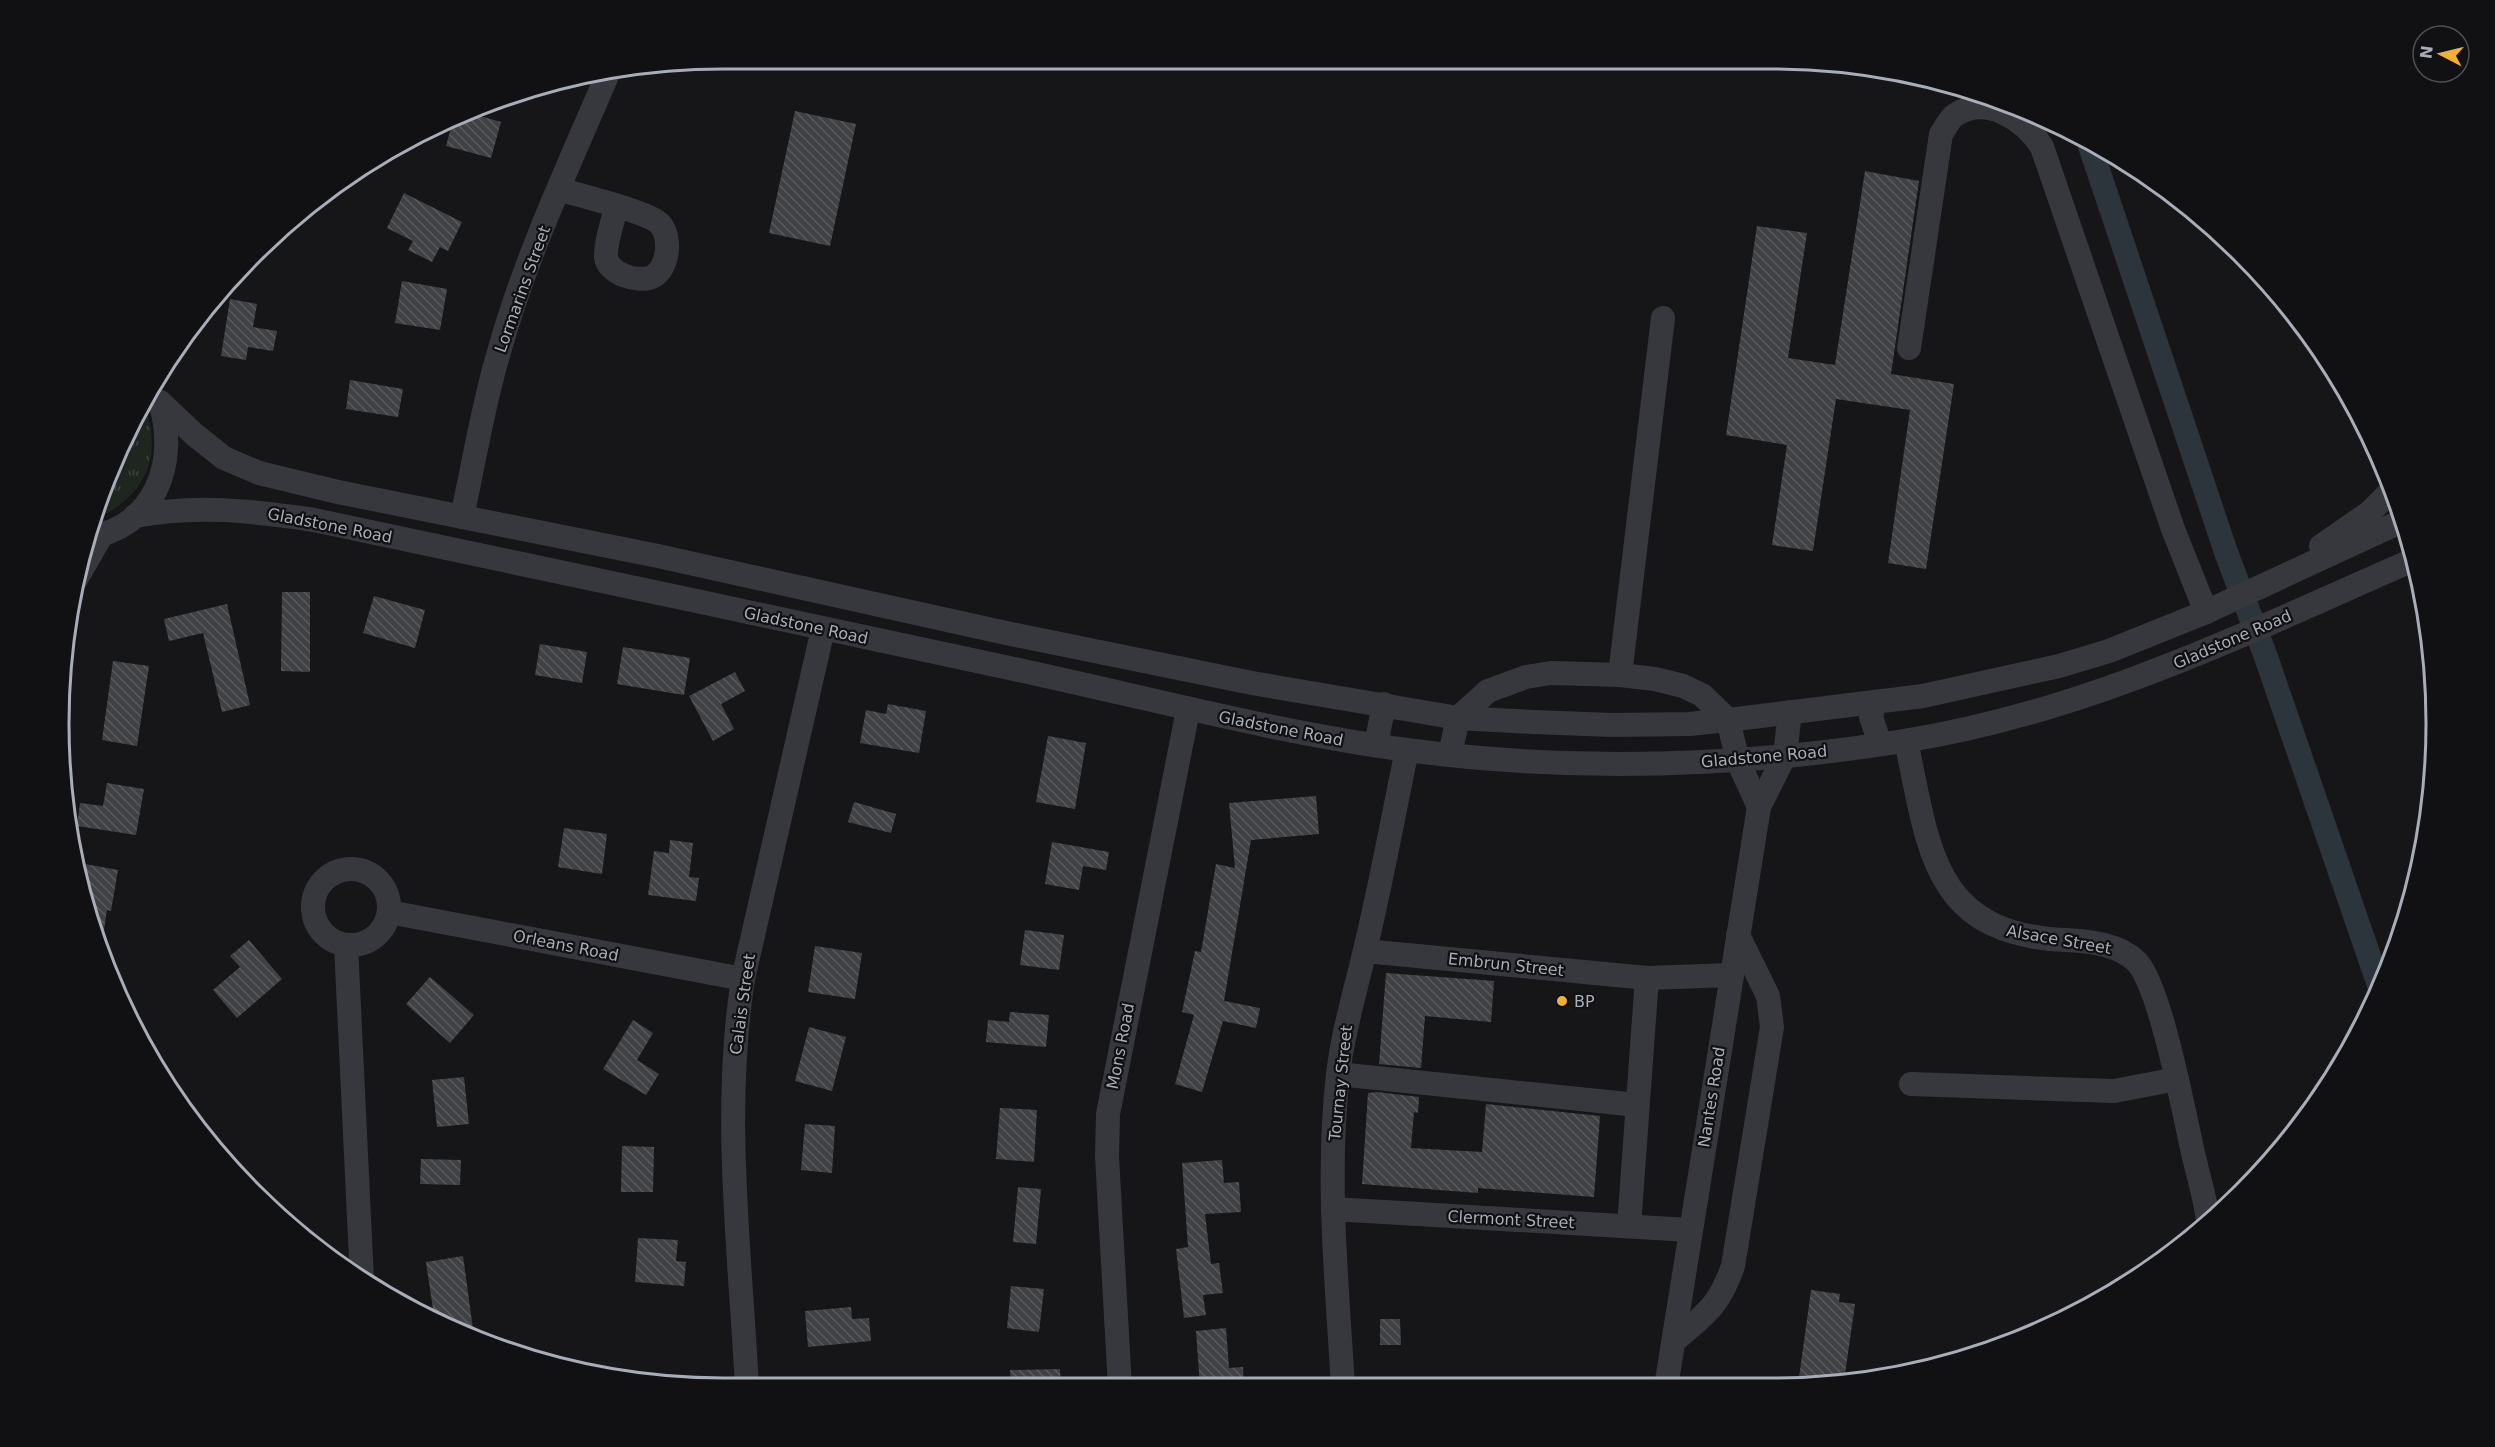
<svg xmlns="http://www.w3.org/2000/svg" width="2495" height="1447" viewBox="0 0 2495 1447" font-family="'DejaVu Sans',sans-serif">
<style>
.grass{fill:url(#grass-tufts)}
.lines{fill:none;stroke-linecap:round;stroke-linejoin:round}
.canal{stroke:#2c353c;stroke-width:24}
.building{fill:url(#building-back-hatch)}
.minor{stroke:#37383d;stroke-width:24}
.poi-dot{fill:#f2b134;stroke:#111113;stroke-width:2}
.labels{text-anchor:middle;stroke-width:4.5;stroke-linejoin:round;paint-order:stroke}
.street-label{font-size:16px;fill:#a8adb8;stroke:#111113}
.poi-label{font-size:16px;fill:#a8adb8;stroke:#111113;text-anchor:start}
.rim{fill:none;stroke:#a8adb8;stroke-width:3}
</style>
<defs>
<pattern id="grass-tufts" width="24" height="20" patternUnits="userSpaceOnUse" patternTransform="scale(1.5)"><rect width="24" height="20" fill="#1e261f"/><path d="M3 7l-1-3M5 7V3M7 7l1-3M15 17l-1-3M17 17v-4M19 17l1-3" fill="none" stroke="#3c433d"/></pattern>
<pattern id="building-back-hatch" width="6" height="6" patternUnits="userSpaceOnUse" patternTransform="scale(1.5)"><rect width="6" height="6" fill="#404145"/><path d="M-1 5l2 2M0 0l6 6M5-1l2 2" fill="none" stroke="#595a5e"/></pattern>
</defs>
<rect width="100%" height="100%" fill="#161618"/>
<path class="grass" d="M143 402C165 456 145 498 93 520L127 430Z"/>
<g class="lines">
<polyline class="canal" points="2090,146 2227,555 2266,657 2380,988"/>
</g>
<g class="building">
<polygon points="795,111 856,124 830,246 769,233"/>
<polygon points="466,112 501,122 491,158 446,146 454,117"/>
<polygon points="1865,171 1919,181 1891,374 1954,384 1926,569 1888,563 1910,410 1836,399 1813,551 1772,545 1787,445 1726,435 1757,226 1807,233 1788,358 1835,365"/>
<polygon points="404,193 462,222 448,251 440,247 432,262 408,250 413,241 387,228"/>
<polygon points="402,281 447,289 440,330 395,323"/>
<polygon points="230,299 257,304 253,327 277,331 273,351 248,347 246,360 221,356"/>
<polygon points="350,380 403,389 398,417 346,409"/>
<polygon points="282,592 310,592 310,672 281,671"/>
<polygon points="374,596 425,610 415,648 363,633"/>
<polygon points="227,604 250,705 222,712 203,633 169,641 164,619"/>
<polygon points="540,644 587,652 582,683 535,675"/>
<polygon points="623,647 690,658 684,695 617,684"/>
<polygon points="113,661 149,666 137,746 102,740"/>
<polygon points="735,672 745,691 721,704 734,729 713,741 689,696"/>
<polygon points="888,704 926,711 919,753 860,743 866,710 886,714"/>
<polygon points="1048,736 1086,743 1075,809 1036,802"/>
<polygon points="107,783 144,789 136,835 77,826 80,803 103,806"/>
<polygon points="1316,796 1319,834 1251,840 1224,1001 1260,1008 1256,1028 1223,1021 1202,1092 1175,1084 1194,1015 1182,1012 1195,951 1201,952 1216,864 1235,868 1229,803"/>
<polygon points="854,802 896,814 891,833 848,822"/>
<polygon points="564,828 607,834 602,874 558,867"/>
<polygon points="670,840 693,843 689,877 699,878 696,901 648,895 654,851 669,853"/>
<polygon points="1052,842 1109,852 1106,870 1083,866 1079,890 1045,884"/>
<polygon points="74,862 118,870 111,911 107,910 101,950"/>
<polygon points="1025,930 1064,935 1059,970 1020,965"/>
<polygon points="249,940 282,979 237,1018 213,990 240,967 230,956"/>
<polygon points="815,946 862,953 855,999 808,992"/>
<polygon points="1386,973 1494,981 1491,1022 1425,1016 1421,1068 1379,1064"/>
<polygon points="430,977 474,1015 450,1043 406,1004"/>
<polygon points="1010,1012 1049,1015 1046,1047 986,1042 988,1020 1009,1022"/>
<polygon points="633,1020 653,1033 637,1060 659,1074 646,1095 603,1069"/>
<polygon points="809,1027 846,1037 832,1091 795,1081"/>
<polygon points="464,1077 469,1124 437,1127 432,1080"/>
<polygon points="1377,1092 1419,1097 1418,1113 1414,1112 1411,1148 1482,1152 1486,1104 1600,1116 1594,1197 1478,1188 1478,1193 1362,1184 1368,1093"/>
<polygon points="1000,1108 1037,1110 1034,1162 996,1159"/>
<polygon points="805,1124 835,1126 832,1173 801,1170"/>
<polygon points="622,1146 654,1147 653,1192 621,1192"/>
<polygon points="421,1159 461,1160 460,1185 420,1184"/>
<polygon points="1222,1160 1224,1183 1239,1182 1241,1212 1205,1214 1211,1264 1219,1263 1223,1293 1203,1295 1206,1315 1184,1318 1176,1249 1188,1247 1182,1163"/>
<polygon points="1018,1187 1041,1189 1036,1244 1013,1242"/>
<polygon points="638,1238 678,1240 676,1261 686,1262 684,1286 635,1282"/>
<polygon points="463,1256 474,1336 434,1316 426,1262"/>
<polygon points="1011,1286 1044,1289 1039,1332 1007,1328"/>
<polygon points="1811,1290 1840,1294 1839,1302 1855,1304 1844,1381 1815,1387 1798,1385"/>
<polygon points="851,1307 852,1319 869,1318 871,1341 808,1347 805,1311"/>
<polygon points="1380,1319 1400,1319 1401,1345 1380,1345"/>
<polygon points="1226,1328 1229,1368 1243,1367 1244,1387 1200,1387 1196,1331"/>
<polygon points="1060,1369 1061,1387 1011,1387 1010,1370"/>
</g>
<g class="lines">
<g class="minor">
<path d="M559 189C580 196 646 211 659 223 672 235 669 269 652 277 638 283 608 274 606 257 605 242 613 222 616 207"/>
<path d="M1909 348 1941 134C1945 129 1949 119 1955 115 1987 94 2025 120 2042 147L2173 529 2206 612"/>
<polyline points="160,402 195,435 224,458 259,473 338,492 658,556 1006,633 1252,683 1458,718 1533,722 1613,725 1689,724 1728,720 1923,696 2059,666 2109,651 2206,612 2402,521"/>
<path d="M135 516C197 504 252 511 314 520 547 569 781 619 1014 669 1145 697 1274 732 1407 750 1571 772 1740 767 1904 741 2087 712 2246 633 2413 560"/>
<path d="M462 517C474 462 483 405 499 352 526 255 570 163 609 71"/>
<path d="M86 538C155 528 179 463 160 402"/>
<polyline points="2321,546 2370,512 2392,490"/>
<polyline points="75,581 101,536"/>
<polyline points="1620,675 1663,318"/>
<polyline points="1874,704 1871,717 1880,744"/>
<path d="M1906 741C1929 847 1931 934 2065 940 2089 941 2119 944 2137 962 2161 989 2184 1113 2193 1153 2198 1175 2205 1197 2208 1220"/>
<polyline points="1376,745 1384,704"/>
<polyline points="1450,754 1458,718 1488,691 1526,677 1551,673 1620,675 1655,679 1683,686 1702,695 1728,720 1738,761 1759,807"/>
<circle cx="351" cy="907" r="38"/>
<polyline points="389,912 743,979"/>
<polyline points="346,945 362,1280"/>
<polyline points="1365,951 1647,978 1731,975"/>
<polyline points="1338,1074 1637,1105"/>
<polyline points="1911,1084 2114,1091 2177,1079"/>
<polyline points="1333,1209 1689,1230"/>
<polyline points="1629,1226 1647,978"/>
<path d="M1674 1341C1706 1314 1719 1306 1733 1266L1772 1027 1768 996 1738 935"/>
<path d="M747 1387C740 1251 722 1113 743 979L823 629"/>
<polyline points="1120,1387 1107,1157 1108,1114 1188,710"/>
<path d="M1343 1387C1337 1283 1326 1178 1338 1074 1343 1032 1355 992 1365 950 1381 884 1393 817 1407 750"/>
<polyline points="1666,1387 1759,807 1785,755 1790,712"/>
</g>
</g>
<circle class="poi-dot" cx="1562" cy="1001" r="6"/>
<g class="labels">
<g class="street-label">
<text transform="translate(522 289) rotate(-70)" y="6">Lormarins Street</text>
<text transform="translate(330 525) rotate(11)" y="6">Gladstone Road</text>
<text transform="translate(806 625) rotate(12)" y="6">Gladstone Road</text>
<text transform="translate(2232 639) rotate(-23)" y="6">Gladstone Road</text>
<text transform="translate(1281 728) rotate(11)" y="6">Gladstone Road</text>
<text transform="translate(1764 756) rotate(-5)" y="6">Gladstone Road</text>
<text transform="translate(2059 939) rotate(10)" y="6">Alsace Street</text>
<text transform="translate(566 945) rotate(11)" y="6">Orleans Road</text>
<text transform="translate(1506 964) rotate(6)" y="6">Embrun Street</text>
<text transform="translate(742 1004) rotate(-82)" y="6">Calais Street</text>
<text transform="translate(1120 1046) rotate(-79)" y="6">Mons Road</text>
<text transform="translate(1340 1083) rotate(-84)" y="6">Tournay Street</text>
<text transform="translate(1711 1097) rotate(-81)" y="6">Nantes Road</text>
<text transform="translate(1511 1219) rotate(3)" y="6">Clermont Street</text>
</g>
<g class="poi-label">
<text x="1574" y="1007">BP</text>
</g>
</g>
<path d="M0 0H2495V1447H0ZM723 69H1772A654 654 0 0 1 2426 723V724A654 654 0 0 1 1772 1378H723A654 654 0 0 1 69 724V723A654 654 0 0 1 723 69Z" fill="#111113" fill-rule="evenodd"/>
<path class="rim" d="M723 69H1772A654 654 0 0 1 2426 723V724A654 654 0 0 1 1772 1378H723A654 654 0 0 1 69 724V723A654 654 0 0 1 723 69Z"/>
<g transform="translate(2441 54) rotate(277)"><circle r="28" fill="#111113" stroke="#4d4f55" stroke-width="1.5"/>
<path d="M0-4.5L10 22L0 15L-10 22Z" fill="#f2b134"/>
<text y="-9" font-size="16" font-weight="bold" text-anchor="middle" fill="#a8adb8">N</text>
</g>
</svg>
